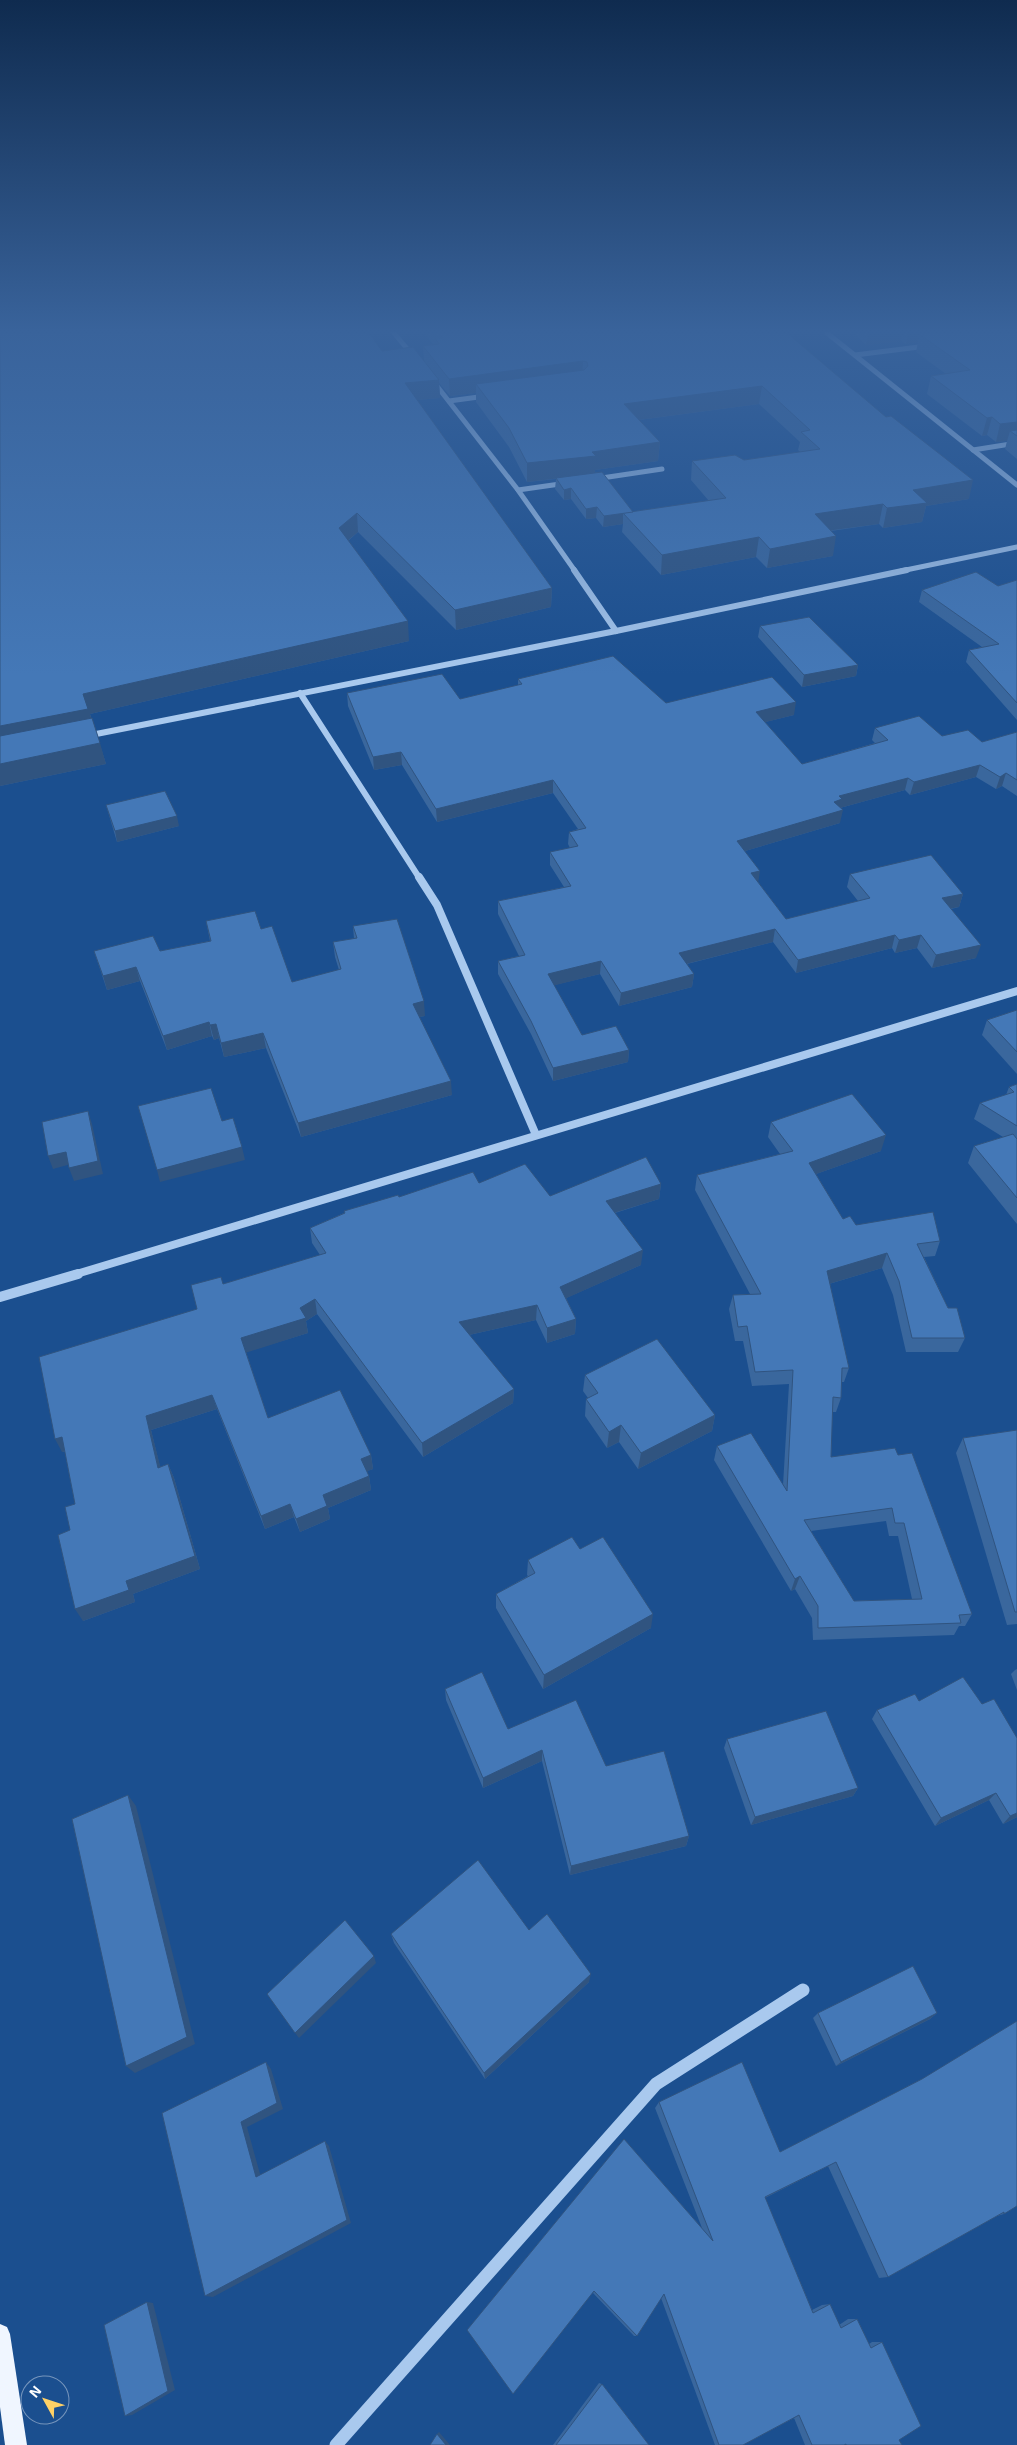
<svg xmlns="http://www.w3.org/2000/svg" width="1017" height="2445" viewBox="0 0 1017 2445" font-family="'Exo 2',sans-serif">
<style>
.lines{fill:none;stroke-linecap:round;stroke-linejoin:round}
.minor-far4{stroke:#a9c9ee;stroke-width:5}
.minor-far3{stroke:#a9c9ee;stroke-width:6}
.minor-far2{stroke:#a9c9ee;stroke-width:8}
.minor-far1{stroke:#a9c9ee;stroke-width:10}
.minor{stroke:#a9c9ee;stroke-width:13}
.major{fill:#f0f6ff;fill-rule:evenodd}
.wall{fill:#3a679d;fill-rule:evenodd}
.shaded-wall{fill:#305480}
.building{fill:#4478b7;stroke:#305480;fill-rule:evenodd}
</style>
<rect width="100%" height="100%" fill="#1b4f8f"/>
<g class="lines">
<g class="minor-far4">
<polyline points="394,333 414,357"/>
<polyline points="827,333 1017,485"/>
<polyline points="855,355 927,346"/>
<polyline points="433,381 518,490 575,571"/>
<polyline points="449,401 486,396"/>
<polyline points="973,450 1017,443"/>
<polyline points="595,479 662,469"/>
<polyline points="518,490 567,483"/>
<polyline points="901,571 1017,547"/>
</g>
<g class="minor-far3">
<polyline points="574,570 616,631"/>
<polyline points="300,693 420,879"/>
<polyline points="86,736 616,631 907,570"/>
</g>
<g class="minor-far2">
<polyline points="419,877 437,905 536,1135"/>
<polyline points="73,1275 1017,991"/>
</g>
<polyline class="minor-far1" points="0,1297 78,1274"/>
<polyline class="minor" points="336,2445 656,2084 803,1990"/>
<polygon class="major" points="0,2324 7,2327 10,2334 27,2445 5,2445 0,2407"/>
</g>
<g class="wall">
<path d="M0 333 382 351 424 361 423 346 434 345 424 333H787L969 499 926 506 922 522 883 528 879 524 831 531 833 556 767 568 756 557 661 575 622 532 623 524 603 527 596 518 586 519 571 499 564 500 555 489 556 479 527 482 509 447 476 402V393L450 396 439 383 440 398 417 400 552 588 551 607 456 630 358 532 348 541 409 641 90 714 106 764 0 786ZM759 404 800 442 798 450 800 452 744 460 692 461 691 480 709 501 633 512 595 473V470L658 461 660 442 639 420Z"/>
<polygon points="853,333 1017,333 1017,459 1005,449 1007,441 996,442 987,435 982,436 927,394 931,376 946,374 916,352 918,342 906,344 901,341 866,345"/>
<polygon points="1017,580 1017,720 966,662 969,650 982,647 919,602 922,590 998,586"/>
<polygon points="760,626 858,665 856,676 802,687 758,637"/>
<polygon points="518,679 666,703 794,715 765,722 802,764 875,743 872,740 875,728 942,736 982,742 1017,732 1017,796 1002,786 996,789 976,777 910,795 905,790 840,808 840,823 745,851 758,882 786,919 858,901 847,887 850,874 963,894 959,907 951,909 976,958 932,968 917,948 895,953 892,948 796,973 773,942 687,964 694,974 692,987 619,1006 600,974 554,985 582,1035 629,1050 628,1062 553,1081 531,1034 498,974 498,961 519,956 498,914 498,901 564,887 550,865 550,852 570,848 568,844 569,832 578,829 553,793 437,822 402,765 374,770 348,706 347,693 460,699 518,685"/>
<polygon points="106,805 179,826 117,842"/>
<polygon points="206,921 261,929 292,982 339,970 335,957 333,942 354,939 353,926 425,1016 419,1017 452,1095 301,1137 266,1048 224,1057 219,1038 214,1040 212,1036 167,1050 140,981 107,990 94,951 160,951 210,941"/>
<polygon points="1017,1010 1017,1074 982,1035 987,1020"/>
<polygon points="1017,1084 1017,1224 968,1163 974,1146 1003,1137 974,1119 980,1103 1006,1095 1009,1087"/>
<path d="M771 1122 881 1151 816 1174 843 1219 856 1225 940 1241 935 1256 924 1257 948 1308 965 1338 958 1352H906L893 1295 882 1268 829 1284 849 1368 844 1382H841V1398L836 1412H832L831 1457 898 1455 972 1614 965 1626H959L954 1635 813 1640 812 1618 795 1589 791 1591 714 1460 717 1446 783 1485 789 1384 752 1386 743 1341H735L729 1309 733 1295 750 1294 695 1190 697 1175 780 1154 768 1137ZM886 1521 889 1536H898L912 1599 854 1601 811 1531Z"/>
<polygon points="479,1183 550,1196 661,1184 659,1199 615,1213 641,1265 566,1298 576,1319 575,1334 547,1343 536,1320 469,1335 514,1389 513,1403 423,1457 317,1314 306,1321 308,1333 246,1352 268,1418 371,1455 373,1469 367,1471 369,1476 371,1490 328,1508 330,1519 300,1532 294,1517 265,1529 217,1409 151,1430 160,1467 168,1464 174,1478 200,1569 133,1594 135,1602 83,1621 70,1530 75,1504 65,1452 62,1452 197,1309 223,1284 320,1255 312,1243 310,1228 344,1213 344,1211 399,1197"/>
<polygon points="585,1375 715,1415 712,1431 638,1469 619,1442 607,1448 585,1416 586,1399 588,1398 583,1391"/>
<polygon points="1017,1430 1017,1624 1007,1625 956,1453 963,1438"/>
<polygon points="580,1549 651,1628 543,1689 496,1608 496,1594 528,1576 527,1575 528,1560"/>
<polygon points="1017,1669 1017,1690 1011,1674 1015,1670"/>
<polygon points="445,1689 508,1729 606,1766 689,1836 686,1846 570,1875 542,1761 483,1788 446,1700"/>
<polygon points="919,1701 982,1704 1017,1738 1017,1817 1003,1824 989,1800 935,1826 872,1719 877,1710"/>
<polygon points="727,1739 858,1788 853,1796 751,1825 724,1748"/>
<polygon points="529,1930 589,1982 485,2079 394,1943 391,1934"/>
<polygon points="818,2013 937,2013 930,2019 836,2066 813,2018"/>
<polygon points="922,2079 1004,2214 997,2216 888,2277 879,2278 828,2166 765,2198 812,2310 822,2305 830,2304 839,2325 848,2319 857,2319 869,2344 872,2342 882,2342 899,2440 902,2445 805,2445 794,2418 743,2445 715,2445 661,2298 637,2336 634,2336 593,2293 624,2139 702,2228 655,2108 659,2102 780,2152"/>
<polygon points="599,2383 602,2384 649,2445 553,2445"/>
</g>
<g class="shaded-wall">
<polygon points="869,333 903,333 901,341 866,345"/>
<polygon points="908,333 997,333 919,334 918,342 906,344"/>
<polygon points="583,361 582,379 476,384 476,393 450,396 449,379"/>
<polygon points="439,380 440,398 406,401 405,383"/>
<polygon points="762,386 759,404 623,422 624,404"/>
<polygon points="992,417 987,435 982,436 987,418"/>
<polygon points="1017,422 1017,436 1010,431 1007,441 996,442 1000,424"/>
<polygon points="660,442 658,461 595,470 595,474 527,482 527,463 592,452"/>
<polygon points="973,480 969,499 926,506 922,522 883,528 887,508 913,490"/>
<polygon points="571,488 571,499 564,500 564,490"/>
<polygon points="883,504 879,524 811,533 815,514"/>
<polygon points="597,507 596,518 586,519 586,509"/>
<polygon points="633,512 623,513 623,524 603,527 604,516"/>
<polygon points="357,513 358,532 340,547 339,528"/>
<polygon points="836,536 833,556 767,568 770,549"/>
<polygon points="759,537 756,557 661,575 662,555"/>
<polygon points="552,588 551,607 456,630 455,610"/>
<polygon points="408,621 409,641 90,714 94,729 0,748 0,726 83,694"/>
<polygon points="858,665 856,676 802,687 804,675"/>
<polygon points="796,702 794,715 754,725 756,712"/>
<polygon points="100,743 106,764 0,786 0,764"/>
<polygon points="401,752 402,765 374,770 373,757"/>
<polygon points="980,765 976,777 910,795 914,782"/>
<polygon points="1006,773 1002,786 996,789 1000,777"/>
<polygon points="908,778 905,790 840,808 843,810 840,823 735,854 737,841 834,802 839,796"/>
<polygon points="553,780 553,793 437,822 436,809"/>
<polygon points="177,816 179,826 117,842 115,831"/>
<polygon points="760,871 758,884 751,873"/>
<polygon points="963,894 959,907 938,911 942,898"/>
<polygon points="775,929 773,942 678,966 679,953"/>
<polygon points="895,935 892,948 796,973 798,960"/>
<polygon points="921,935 917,948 895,953 899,940"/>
<polygon points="981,945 976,958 932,968 936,955"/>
<polygon points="601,961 600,974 548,987 548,974"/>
<polygon points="136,967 140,981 107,990 103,976"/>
<polygon points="694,974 692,987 619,1006 621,993"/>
<polygon points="424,1001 425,1016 414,1018 413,1004"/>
<polygon points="209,1022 212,1036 167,1050 163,1036"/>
<polygon points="216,1024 219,1038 214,1040 210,1025"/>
<polygon points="263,1033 266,1048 224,1057 221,1043"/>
<polygon points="629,1050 628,1062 553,1081 553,1068"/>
<polygon points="451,1081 452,1095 301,1137 298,1123"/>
<polygon points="88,1111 92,1124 103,1174 74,1181 69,1168"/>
<polygon points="886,1135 881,1151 805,1178 809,1163"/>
<polygon points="242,1147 245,1160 160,1182 157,1170"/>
<polygon points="66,1152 71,1164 53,1169 48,1156"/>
<polygon points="661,1184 659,1199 604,1216 606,1201"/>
<polygon points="643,1250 641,1265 560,1301 560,1287"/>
<polygon points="887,1253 882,1268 822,1286 827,1271"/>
<polygon points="315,1299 317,1314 306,1321 308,1333 245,1353 241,1338 300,1308"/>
<polygon points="537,1305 536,1320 460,1337 459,1322"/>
<polygon points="576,1319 575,1334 547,1343 547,1328"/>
<polygon points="514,1389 513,1403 423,1457 422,1443"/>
<polygon points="212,1395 217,1409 151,1430 164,1481 158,1468 146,1416"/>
<polygon points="715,1415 712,1431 638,1469 641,1453"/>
<polygon points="621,1425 619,1442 607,1448 609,1432"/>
<polygon points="62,1437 69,1451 62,1452 55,1439"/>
<polygon points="371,1455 373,1469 363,1473 361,1459"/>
<polygon points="168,1464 174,1478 200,1569 133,1594 135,1602 83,1621 75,1609 126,1581"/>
<polygon points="369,1476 371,1490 328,1508 330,1519 300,1532 296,1519 323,1495"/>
<polygon points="290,1504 294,1517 265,1529 261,1516"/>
<polygon points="800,1576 795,1589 791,1591 795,1579"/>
<polygon points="653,1614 651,1628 543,1689 544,1675"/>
<polygon points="542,1750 542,1761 483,1788 483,1778"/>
<polygon points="858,1788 853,1796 751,1825 755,1817"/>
<polygon points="996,1793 989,1800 935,1826 941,1818"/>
<polygon points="128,1795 136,1806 195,2044 135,2073 126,2066"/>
<polygon points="1017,1813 1017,1817 1003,1824 1010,1816"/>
<polygon points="689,1836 686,1846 570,1875 571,1866"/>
<polygon points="374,1956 376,1963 299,2038 295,2033"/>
<polygon points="591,1974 589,1982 485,2079 484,2073"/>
<polygon points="937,2013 930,2019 836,2066 841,2062"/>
<polygon points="266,2062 271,2069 283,2109 247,2127 262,2181 256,2177 241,2122"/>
<polygon points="325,2141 329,2146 351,2223 213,2297 205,2296"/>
<polygon points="147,2302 153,2303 175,2390 132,2415 125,2416"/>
<polygon points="439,2432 450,2445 446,2445 437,2434"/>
</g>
<g class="building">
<polygon points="0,333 369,333 382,351 413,347 439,380 405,383 552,588 455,610 357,513 339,528 408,621 83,694 88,709 0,726"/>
<polygon points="438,333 787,333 886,417 891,416 973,480 913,490 927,503 887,508 883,504 815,514 836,536 770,549 759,537 662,555 623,513 726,498 692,461 735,455 744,460 820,449 801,432 810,430 762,386 624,404 660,442 592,452 596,456 527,463 509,428 476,384 584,370 588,366 587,362 583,361 449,379 423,346 439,344 435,338 443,338"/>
<polygon points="932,333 1017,333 1017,422 1000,424 992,417 987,418 931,376 970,370 919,334"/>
<polygon points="1017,430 1017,436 1010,431"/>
<polygon points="602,472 633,512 604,516 597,507 586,509 571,488 564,490 556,478"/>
<polygon points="976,572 998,586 1017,580 1017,703 969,650 999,644 922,590"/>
<polygon points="809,617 858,665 804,675 760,626"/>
<polygon points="613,656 666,703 772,677 796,702 756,712 802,764 888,740 875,728 919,716 942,736 968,730 982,742 1017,732 1017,780 1006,773 1000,777 980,765 914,782 908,778 839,796 842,799 834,802 843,810 737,841 760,871 751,873 786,919 870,898 850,874 931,855 963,894 942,898 981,945 936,955 921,935 899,940 895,935 798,960 775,929 679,953 694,974 621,993 601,961 548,974 582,1035 616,1026 629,1050 553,1068 531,1021 498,961 525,955 498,901 571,886 550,852 578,846 569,832 586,828 553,780 436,809 401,752 373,757 347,693 442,674 460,699 522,684 518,679"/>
<polygon points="92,718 100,743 0,764 0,736"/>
<polygon points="165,791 177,816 115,831 106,805"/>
<polygon points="255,911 261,929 272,926 292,982 341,969 333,942 357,938 353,926 397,919 424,1001 413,1004 451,1081 298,1123 263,1033 221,1043 216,1024 210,1025 209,1022 163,1036 136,967 103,976 94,951 153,936 160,951 211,941 206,921"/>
<polygon points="1017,1010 1017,1052 987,1020"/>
<polygon points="1017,1084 1017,1126 980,1103 1014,1092 1009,1087"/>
<polygon points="211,1088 222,1121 233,1118 242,1147 157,1170 138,1106"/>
<path d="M852 1094 886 1135 809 1163 843 1219 850 1216 856 1225 933 1212 940 1241 917 1244 948 1308H957L965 1338H912L899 1281 887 1253 827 1271 849 1368H842L841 1398 833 1397 831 1457 895 1448 898 1455 912 1453 972 1614 959 1615 961 1623 818 1628V1606L800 1576 795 1579 717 1446 751 1433 787 1491 793 1370 755 1372 747 1326 738 1327 733 1295 761 1294 697 1175 793 1151 771 1122ZM892 1508 895 1523H904L922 1599 854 1601 804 1520Z"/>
<polygon points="88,1111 98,1161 69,1168 66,1152 48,1156 42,1122"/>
<polygon points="1013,1134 1017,1139 1017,1198 974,1146"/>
<polygon points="646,1157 661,1184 606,1201 643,1250 560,1287 576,1319 547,1328 537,1305 459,1322 514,1389 422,1443 315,1299 300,1308 306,1318 241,1338 268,1418 340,1390 371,1455 361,1459 369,1476 323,1495 327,1506 296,1519 290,1504 261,1516 212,1395 146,1416 158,1468 168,1464 195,1556 126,1581 129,1590 75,1609 58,1535 70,1530 65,1507 75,1504 62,1437 55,1439 39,1357 197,1309 191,1285 221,1277 223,1284 326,1253 310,1228 345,1213 344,1211 398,1195 399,1197 473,1172 479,1183 525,1164 550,1196"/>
<polygon points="657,1339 715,1415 641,1453 621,1425 609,1432 586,1399 598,1393 585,1375"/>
<polygon points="1017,1430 1017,1612 1015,1612 963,1438"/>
<polygon points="572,1537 580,1549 603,1537 653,1614 544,1675 496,1594 535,1573 528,1560"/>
<polygon points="482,1672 508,1729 576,1700 606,1766 664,1751 689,1836 571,1866 542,1750 483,1778 445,1689"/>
<polygon points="963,1677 982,1704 994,1699 1017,1738 1017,1813 1010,1816 996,1793 941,1818 877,1710 915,1694 919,1701"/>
<polygon points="826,1711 858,1788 755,1817 727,1739"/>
<polygon points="128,1795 187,2037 126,2066 72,1819"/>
<polygon points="478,1860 529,1930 547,1914 591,1974 484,2073 391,1934"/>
<polygon points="345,1920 374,1956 295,2033 267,1994"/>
<polygon points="913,1966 937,2013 841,2062 818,2013"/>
<polygon points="1017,2021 1017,2206 1004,2214 1004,2212 888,2277 836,2162 765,2197 813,2313 830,2304 841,2328 857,2319 871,2348 882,2342 921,2426 899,2440 902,2445 846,2445 846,2444 844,2445 812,2445 799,2415 743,2445 719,2445 664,2294 637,2336 594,2291 513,2394 467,2330 624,2139 713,2241 659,2102 742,2062 780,2152 922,2079"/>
<polygon points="266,2062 277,2103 241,2122 256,2177 325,2141 347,2220 205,2296 162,2113"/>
<polygon points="147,2302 168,2391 125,2416 104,2325"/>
<polygon points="602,2384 649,2445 556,2445"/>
<polygon points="437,2434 446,2445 430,2445"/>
</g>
<linearGradient id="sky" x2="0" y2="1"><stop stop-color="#0f2b4f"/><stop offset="0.49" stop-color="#39639b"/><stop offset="1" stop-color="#39639b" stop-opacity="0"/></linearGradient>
<rect width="1017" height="675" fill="url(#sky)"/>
<g transform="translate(45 2400) rotate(310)"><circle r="24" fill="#1b4f8f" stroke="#7695bc"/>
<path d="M0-4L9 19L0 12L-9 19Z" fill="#ffd166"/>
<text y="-8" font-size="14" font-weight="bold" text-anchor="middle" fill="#ffffff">N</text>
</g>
</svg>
